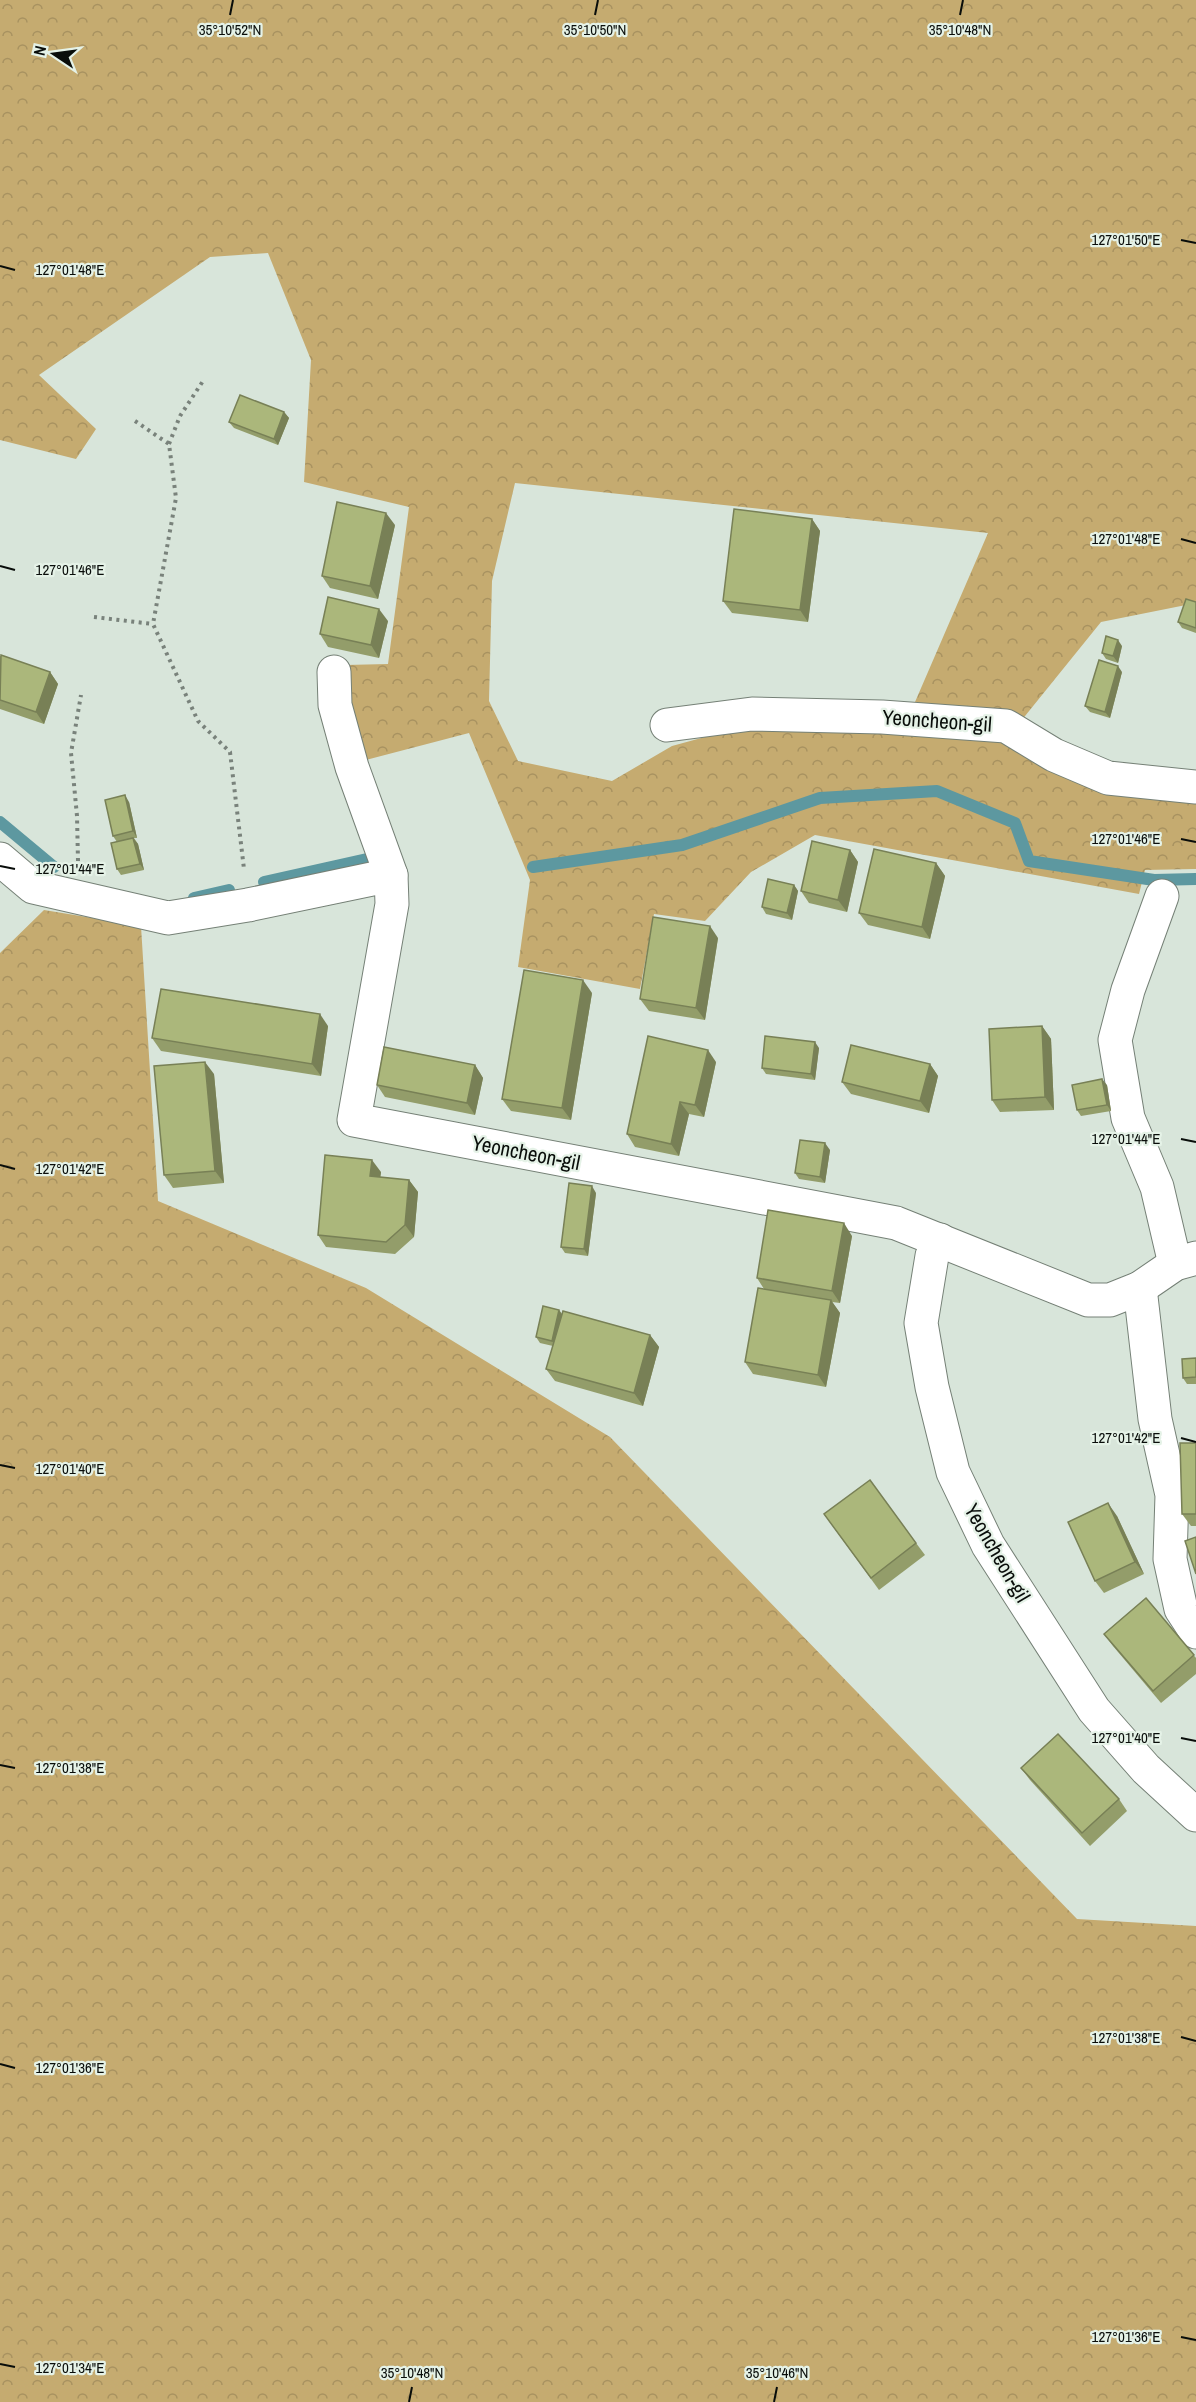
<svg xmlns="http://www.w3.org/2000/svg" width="1196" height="2402" viewBox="0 0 1196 2402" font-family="'Archivo Narrow',sans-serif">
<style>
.forest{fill:url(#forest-crowns)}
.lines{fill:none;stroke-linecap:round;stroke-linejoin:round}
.stream{stroke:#5d98a0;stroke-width:12}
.minor-casing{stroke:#758076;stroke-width:35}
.path{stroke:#79827b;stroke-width:4;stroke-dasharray:3 4.5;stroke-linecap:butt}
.minor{stroke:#fff;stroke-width:33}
.wall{fill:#939d6a}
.shaded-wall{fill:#788056}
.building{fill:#abb77b;stroke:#788056;stroke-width:1.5}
.ticks{fill:none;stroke:#090d0a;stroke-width:2}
.labels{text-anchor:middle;stroke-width:4.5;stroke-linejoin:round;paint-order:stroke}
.street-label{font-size:21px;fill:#090d0a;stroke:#e5f2e7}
.ticks-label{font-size:15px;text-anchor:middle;fill:#090d0a;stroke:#e5f2e7;stroke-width:4.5;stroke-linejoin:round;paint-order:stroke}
</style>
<defs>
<pattern id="forest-crowns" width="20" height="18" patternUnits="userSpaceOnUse" patternTransform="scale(1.5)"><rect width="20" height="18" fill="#c5ab70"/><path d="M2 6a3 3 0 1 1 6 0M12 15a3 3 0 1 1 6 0" fill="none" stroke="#a89260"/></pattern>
</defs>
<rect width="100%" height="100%" fill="#d8e5da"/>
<g class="forest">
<polygon points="0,0 1196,0 1196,603 1101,622 1021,721 915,702 988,533 515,483 492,581 489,701 518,761 612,781 672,746 756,723 1002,736 1196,800 1196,869 1145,870 1139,894 815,835 751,872 705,921 654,914 640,989 518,967 530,880 469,733 362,761 345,704 345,665 388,664 409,507 304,482 311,360 268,253 210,257 39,375 96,429 76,459 0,440"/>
<polygon points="44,910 141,926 158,1201 366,1288 610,1437 1077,1919 1196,1926 1196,2402 0,2402 0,953"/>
</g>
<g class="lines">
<g class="stream">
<polyline points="0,822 54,867"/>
<polyline points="533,867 682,845 820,798 937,791 1015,823 1029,861 1154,880 1196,879"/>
<polyline points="264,882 376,857"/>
<polyline points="194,898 229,890"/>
</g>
<defs>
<g id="minor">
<polyline points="334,672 335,705 352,767 391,875"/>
<polyline points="667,725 752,714 882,717 1006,726 1054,755 1108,778 1196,787"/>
<polyline points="0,859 33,887 168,918 248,905 391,875 392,904 354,1120 896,1223 1088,1300 1110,1300 1140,1288 1175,1264 1196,1258"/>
<polyline points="1162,896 1128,990 1115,1040 1128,1118 1157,1187 1175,1264"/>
<polyline points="940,1240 932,1256 921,1323 932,1387 953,1472 988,1545 1094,1710 1146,1769 1196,1815"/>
<polyline points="1140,1288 1155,1419 1172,1495 1170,1559 1181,1609 1196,1632"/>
</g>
</defs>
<use href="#minor" class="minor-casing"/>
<g class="path">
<polyline points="135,421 169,444 176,498 153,624 198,721 230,752 244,869"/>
<polyline points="169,444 180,416 203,381"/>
<polyline points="94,617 153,624"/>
<polyline points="78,861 77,816 71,753 81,695"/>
</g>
<use href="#minor" class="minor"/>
</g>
<g class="wall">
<polygon points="284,412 289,418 278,445 234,428 229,422"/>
<polygon points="812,519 820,531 808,622 732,613 723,601"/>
<polygon points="395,525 378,599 330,588 322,576"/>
<polygon points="1196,602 1196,633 1182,628 1178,622"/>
<polygon points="388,621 379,658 328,647 320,634"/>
<polygon points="1122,646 1118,663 1106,659 1102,653"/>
<polygon points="0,656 50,672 58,684 44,724 0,709"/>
<polygon points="1122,672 1110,718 1090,712 1085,706"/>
<polygon points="129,802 137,838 134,838 138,844 144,870 121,875 117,869 117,842 113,836"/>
<polygon points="850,850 858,862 847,912 809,903 801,891"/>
<polygon points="936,863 945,876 930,939 868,925 859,913"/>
<polygon points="794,885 798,891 792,920 766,914 762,907"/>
<polygon points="718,938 705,1020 649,1011 640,999"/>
<polygon points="592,993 571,1120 511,1111 502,1099"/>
<polygon points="328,1026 321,1076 161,1051 152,1038"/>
<polygon points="1042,1026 1051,1039 1054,1110 1000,1112 992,1100"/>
<polygon points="819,1048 815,1080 766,1074 762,1068"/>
<polygon points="716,1062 704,1117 689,1114 679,1156 635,1147 627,1134"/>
<polygon points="930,1064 938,1076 929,1113 851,1094 842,1082"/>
<polygon points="475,1065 483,1078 475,1115 385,1097 377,1085"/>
<polygon points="214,1074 224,1183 173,1188 164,1175"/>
<polygon points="1107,1085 1111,1111 1081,1116 1077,1110"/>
<polygon points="830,1150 825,1183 799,1179 795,1173"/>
<polygon points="381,1172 380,1177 409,1180 418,1192 414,1237 395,1254 326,1247 318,1235"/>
<polygon points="596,1193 588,1256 565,1253 561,1247"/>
<polygon points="852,1236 840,1303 832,1302 840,1313 826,1387 753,1374 745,1362 764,1289 757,1278"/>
<polygon points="559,1310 562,1314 650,1335 659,1347 643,1406 555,1381 546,1369 553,1346 540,1343 536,1337"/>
<polygon points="1196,1358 1196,1384 1187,1384 1183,1378"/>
<polygon points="1196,1443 1196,1526 1191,1526 1182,1514"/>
<polygon points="824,1514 916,1543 925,1555 879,1590"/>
<polygon points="1117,1516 1144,1574 1104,1593 1095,1581"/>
<polygon points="1146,1598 1196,1658 1196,1674 1161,1703 1113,1646 1104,1634"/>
<polygon points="1021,1768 1119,1799 1127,1811 1090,1846 1030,1780"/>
</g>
<g class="shaded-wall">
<polygon points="284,412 289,418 278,445 274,439"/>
<polygon points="386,513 395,525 378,599 370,586"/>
<polygon points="812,519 820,531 808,622 800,610"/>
<polygon points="379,609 388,621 379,658 371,645"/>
<polygon points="1118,640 1122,646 1118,663 1113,656"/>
<polygon points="1118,666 1122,672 1110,718 1105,712"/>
<polygon points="50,672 58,684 44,724 36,712"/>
<polygon points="125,795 129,802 137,838 133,831"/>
<polygon points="133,838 138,844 144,870 140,864"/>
<polygon points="850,850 858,862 847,912 838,900"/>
<polygon points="936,863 945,876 930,939 922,927"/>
<polygon points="794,885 798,891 792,920 787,913"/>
<polygon points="710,926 718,938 705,1020 696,1008"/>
<polygon points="583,980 592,993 571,1120 562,1108"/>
<polygon points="320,1014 328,1026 321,1076 312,1064"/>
<polygon points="1042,1026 1051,1039 1054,1110 1045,1097"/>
<polygon points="815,1042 819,1048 815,1080 811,1074"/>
<polygon points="708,1050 716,1062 704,1117 695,1105"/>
<polygon points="205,1062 214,1074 224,1183 215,1171"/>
<polygon points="930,1064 938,1076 929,1113 920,1101"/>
<polygon points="475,1065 483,1078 475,1115 467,1103"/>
<polygon points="1102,1079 1107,1085 1111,1111 1107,1105"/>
<polygon points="680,1102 689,1114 679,1156 671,1144"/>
<polygon points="825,1143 830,1150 825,1183 820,1177"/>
<polygon points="372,1160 381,1172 379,1188 370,1176"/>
<polygon points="409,1180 418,1192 414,1237 405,1225"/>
<polygon points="592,1186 596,1193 588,1256 584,1249"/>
<polygon points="844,1223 852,1236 840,1303 832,1291"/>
<polygon points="831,1300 840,1313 826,1387 818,1375"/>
<polygon points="559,1310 563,1316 556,1347 552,1341"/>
<polygon points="650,1335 659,1347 643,1406 634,1393"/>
<polygon points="1108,1503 1117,1516 1144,1574 1135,1562"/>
</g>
<g class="building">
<polygon points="240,395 284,412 274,439 229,422"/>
<polygon points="337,502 386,513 370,586 322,576"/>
<polygon points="734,509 812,519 800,610 723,601"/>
<polygon points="328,597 379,609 371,645 320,634"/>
<polygon points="1186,599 1196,602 1196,628 1178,622"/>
<polygon points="1106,636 1118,640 1113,656 1102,653"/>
<polygon points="1,655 50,672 36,712 0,700"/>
<polygon points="1099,660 1118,666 1105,712 1085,706"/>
<polygon points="125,795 133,831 113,836 105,800"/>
<polygon points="133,838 140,864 117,869 111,843"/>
<polygon points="812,841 850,850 838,900 801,891"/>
<polygon points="874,849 936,863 922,927 859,913"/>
<polygon points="768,879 794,885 787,913 762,907"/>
<polygon points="653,917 710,926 696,1008 640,999"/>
<polygon points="524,970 583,980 562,1108 502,1099"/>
<polygon points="161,989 320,1014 312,1064 152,1038"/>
<polygon points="1042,1026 1045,1097 992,1100 989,1029"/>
<polygon points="648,1036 708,1050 695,1105 680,1102 671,1144 627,1134"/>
<polygon points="765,1036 815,1042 811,1074 762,1068"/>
<polygon points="851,1045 930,1064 920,1101 842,1082"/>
<polygon points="384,1047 475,1065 467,1103 377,1085"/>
<polygon points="205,1062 215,1171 164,1175 154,1066"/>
<polygon points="1102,1079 1107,1105 1077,1110 1072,1085"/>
<polygon points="800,1140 825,1143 820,1177 795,1173"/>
<polygon points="325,1155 372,1160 370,1176 409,1180 405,1225 386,1242 318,1235"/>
<polygon points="569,1183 592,1186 584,1249 561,1247"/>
<polygon points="768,1210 844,1223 832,1291 757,1278"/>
<polygon points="758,1288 831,1300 818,1375 745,1362"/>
<polygon points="543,1306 559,1310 552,1341 536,1337"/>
<polygon points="563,1311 650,1335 634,1393 546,1369"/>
<polygon points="1196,1358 1196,1377 1183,1378 1182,1359"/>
<polygon points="1180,1443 1196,1443 1196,1514 1182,1514"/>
<polygon points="870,1480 916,1543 871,1578 824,1514"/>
<polygon points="1108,1503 1135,1562 1095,1581 1068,1522"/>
<polygon points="1196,1537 1196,1574 1185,1541"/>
<polygon points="1146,1598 1194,1655 1153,1691 1104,1634"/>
<polygon points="1058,1734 1119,1799 1082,1833 1021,1768"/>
</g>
<path class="ticks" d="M230 15 233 0M595 15 598 0M960 15 963 0M1181 240 1196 243M0 266 15 270M1181 539 1196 543M0 566 15 570M1181 839 1196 842M0 866 15 869M1181 1139 1196 1142M0 1165 15 1169M1181 1438 1196 1442M0 1465 15 1468M1181 1738 1196 1741M0 1765 15 1768M1181 2037 1196 2041M0 2064 15 2068M1181 2337 1196 2340M0 2364 15 2367M409 2402 412 2387M774 2402 777 2387"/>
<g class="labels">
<g class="street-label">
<text transform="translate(937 721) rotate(4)" y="7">Yeoncheon-gil</text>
<text transform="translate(526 1153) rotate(11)" y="7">Yeoncheon-gil</text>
<text transform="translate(997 1553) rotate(60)" y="7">Yeoncheon-gil</text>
</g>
</g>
<g class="ticks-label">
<text x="595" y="35">35°10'50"N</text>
<text x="230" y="35">35°10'52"N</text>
<text x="960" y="35">35°10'48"N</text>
<text x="1126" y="245">127°01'50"E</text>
<text x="70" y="275">127°01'48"E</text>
<text x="1126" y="544">127°01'48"E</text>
<text x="70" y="575">127°01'46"E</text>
<text x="1126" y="844">127°01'46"E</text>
<text x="70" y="874">127°01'44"E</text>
<text x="1126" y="1144">127°01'44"E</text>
<text x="70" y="1174">127°01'42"E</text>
<text x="1126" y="1443">127°01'42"E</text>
<text x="70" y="1474">127°01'40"E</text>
<text x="1126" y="1743">127°01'40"E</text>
<text x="70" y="1773">127°01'38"E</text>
<text x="1126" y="2043">127°01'38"E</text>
<text x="70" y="2073">127°01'36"E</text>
<text x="1126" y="2342">127°01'36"E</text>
<text x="70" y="2373">127°01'34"E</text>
<text x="412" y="2378">35°10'48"N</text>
<text x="777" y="2378">35°10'46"N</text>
</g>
<g transform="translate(54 54) rotate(283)" stroke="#e5f2e7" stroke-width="4.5" paint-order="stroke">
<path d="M0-4.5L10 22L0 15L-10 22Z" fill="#090d0a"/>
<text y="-9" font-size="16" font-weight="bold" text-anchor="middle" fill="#090d0a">N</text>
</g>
</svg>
